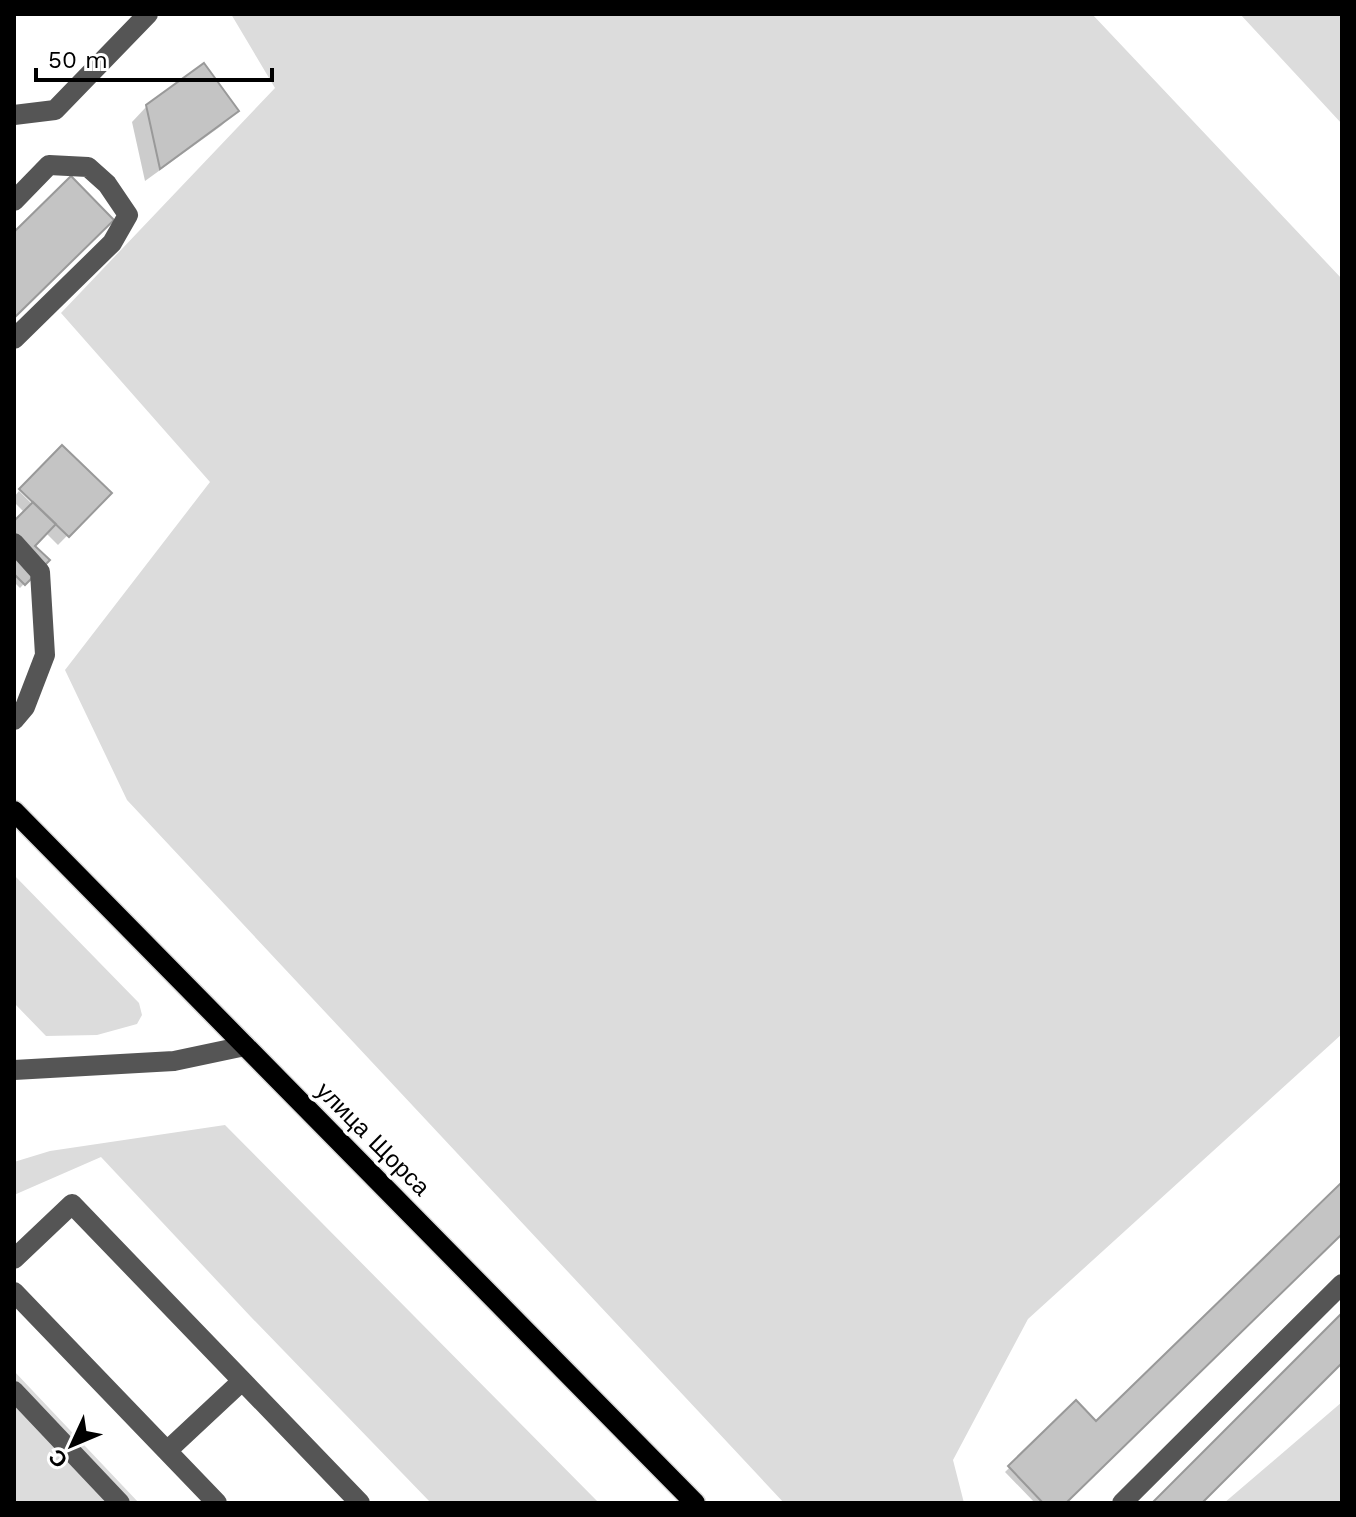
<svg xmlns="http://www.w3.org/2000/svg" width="1356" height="1517" viewBox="0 0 1356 1517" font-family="'Work Sans',sans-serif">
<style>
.green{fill:#dcdcdc}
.shadow{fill:#0003}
.building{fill:#c4c4c4;stroke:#999;stroke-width:2}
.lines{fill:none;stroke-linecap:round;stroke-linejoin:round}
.major-casing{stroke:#dbdbdb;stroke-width:23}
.minor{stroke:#555;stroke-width:20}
.major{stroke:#000;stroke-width:20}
.labels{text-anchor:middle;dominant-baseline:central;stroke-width:7;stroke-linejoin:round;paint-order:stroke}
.street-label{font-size:24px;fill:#000;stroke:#fff}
</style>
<rect width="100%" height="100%" fill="#fff"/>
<path class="green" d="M231,14H1092L1342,279V1034L1028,1319L953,1460L964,1503H784L127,800L65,670L210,482L61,313L275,88Z
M1240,14H1342V124Z
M14,875L139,1003L142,1015L137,1024L97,1035L46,1036L14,1003Z
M225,1125L599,1503H431L251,1317L101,1157L14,1195V1162L50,1151Z
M14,1371L139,1503H14Z
M1342,1402V1503H1224Z"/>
<path class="shadow" d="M147,106L236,111L221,126L145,181L132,122Z
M19,491L52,524L109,493L58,545L45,532L32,546L47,560L20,588L14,582V523L25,513L14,502V497Z
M1342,1185V1232L1063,1503H1035L1005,1472L1076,1403L1096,1424Z"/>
<path class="building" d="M204,63L239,111L160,169L146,105Z
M71,176L114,220L14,318V232Z
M62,445L112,493L69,537L19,489Z
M33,502L56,524L35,546L50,560L25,585L14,574V521Z
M1342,1182V1234L1066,1503H1043L1008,1466L1076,1400L1096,1421Z
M1342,1313V1363L1202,1503H1152Z"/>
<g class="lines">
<g class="major-casing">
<path id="major" d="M14,811L695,1503"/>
</g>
<path class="minor" d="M14,115L55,110L148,14
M14,201L49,165L88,167L107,184L128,215L112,243L14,339
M14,543L40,572L45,655L25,707L14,720
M14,1070L174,1061L245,1046
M14,1259L72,1204L360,1503
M14,1292L217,1503
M14,1391L120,1503
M167,1451L242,1381
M1122,1503L1342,1284"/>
<use href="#major" class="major"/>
</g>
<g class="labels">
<g class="street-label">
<text transform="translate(373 1139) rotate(45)">улица Щорса</text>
</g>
</g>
<rect width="1356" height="1517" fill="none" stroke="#000000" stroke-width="32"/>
<g transform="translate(72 1445) rotate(226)" stroke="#ffffff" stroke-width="6" paint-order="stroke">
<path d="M0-6L14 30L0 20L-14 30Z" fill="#000000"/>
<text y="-12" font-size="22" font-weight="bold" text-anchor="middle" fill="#000000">С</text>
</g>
<path d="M36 68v12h236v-12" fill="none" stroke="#000000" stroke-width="4"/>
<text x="48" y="68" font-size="24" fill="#000000" stroke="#ffffff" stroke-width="6" paint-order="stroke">50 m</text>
</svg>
